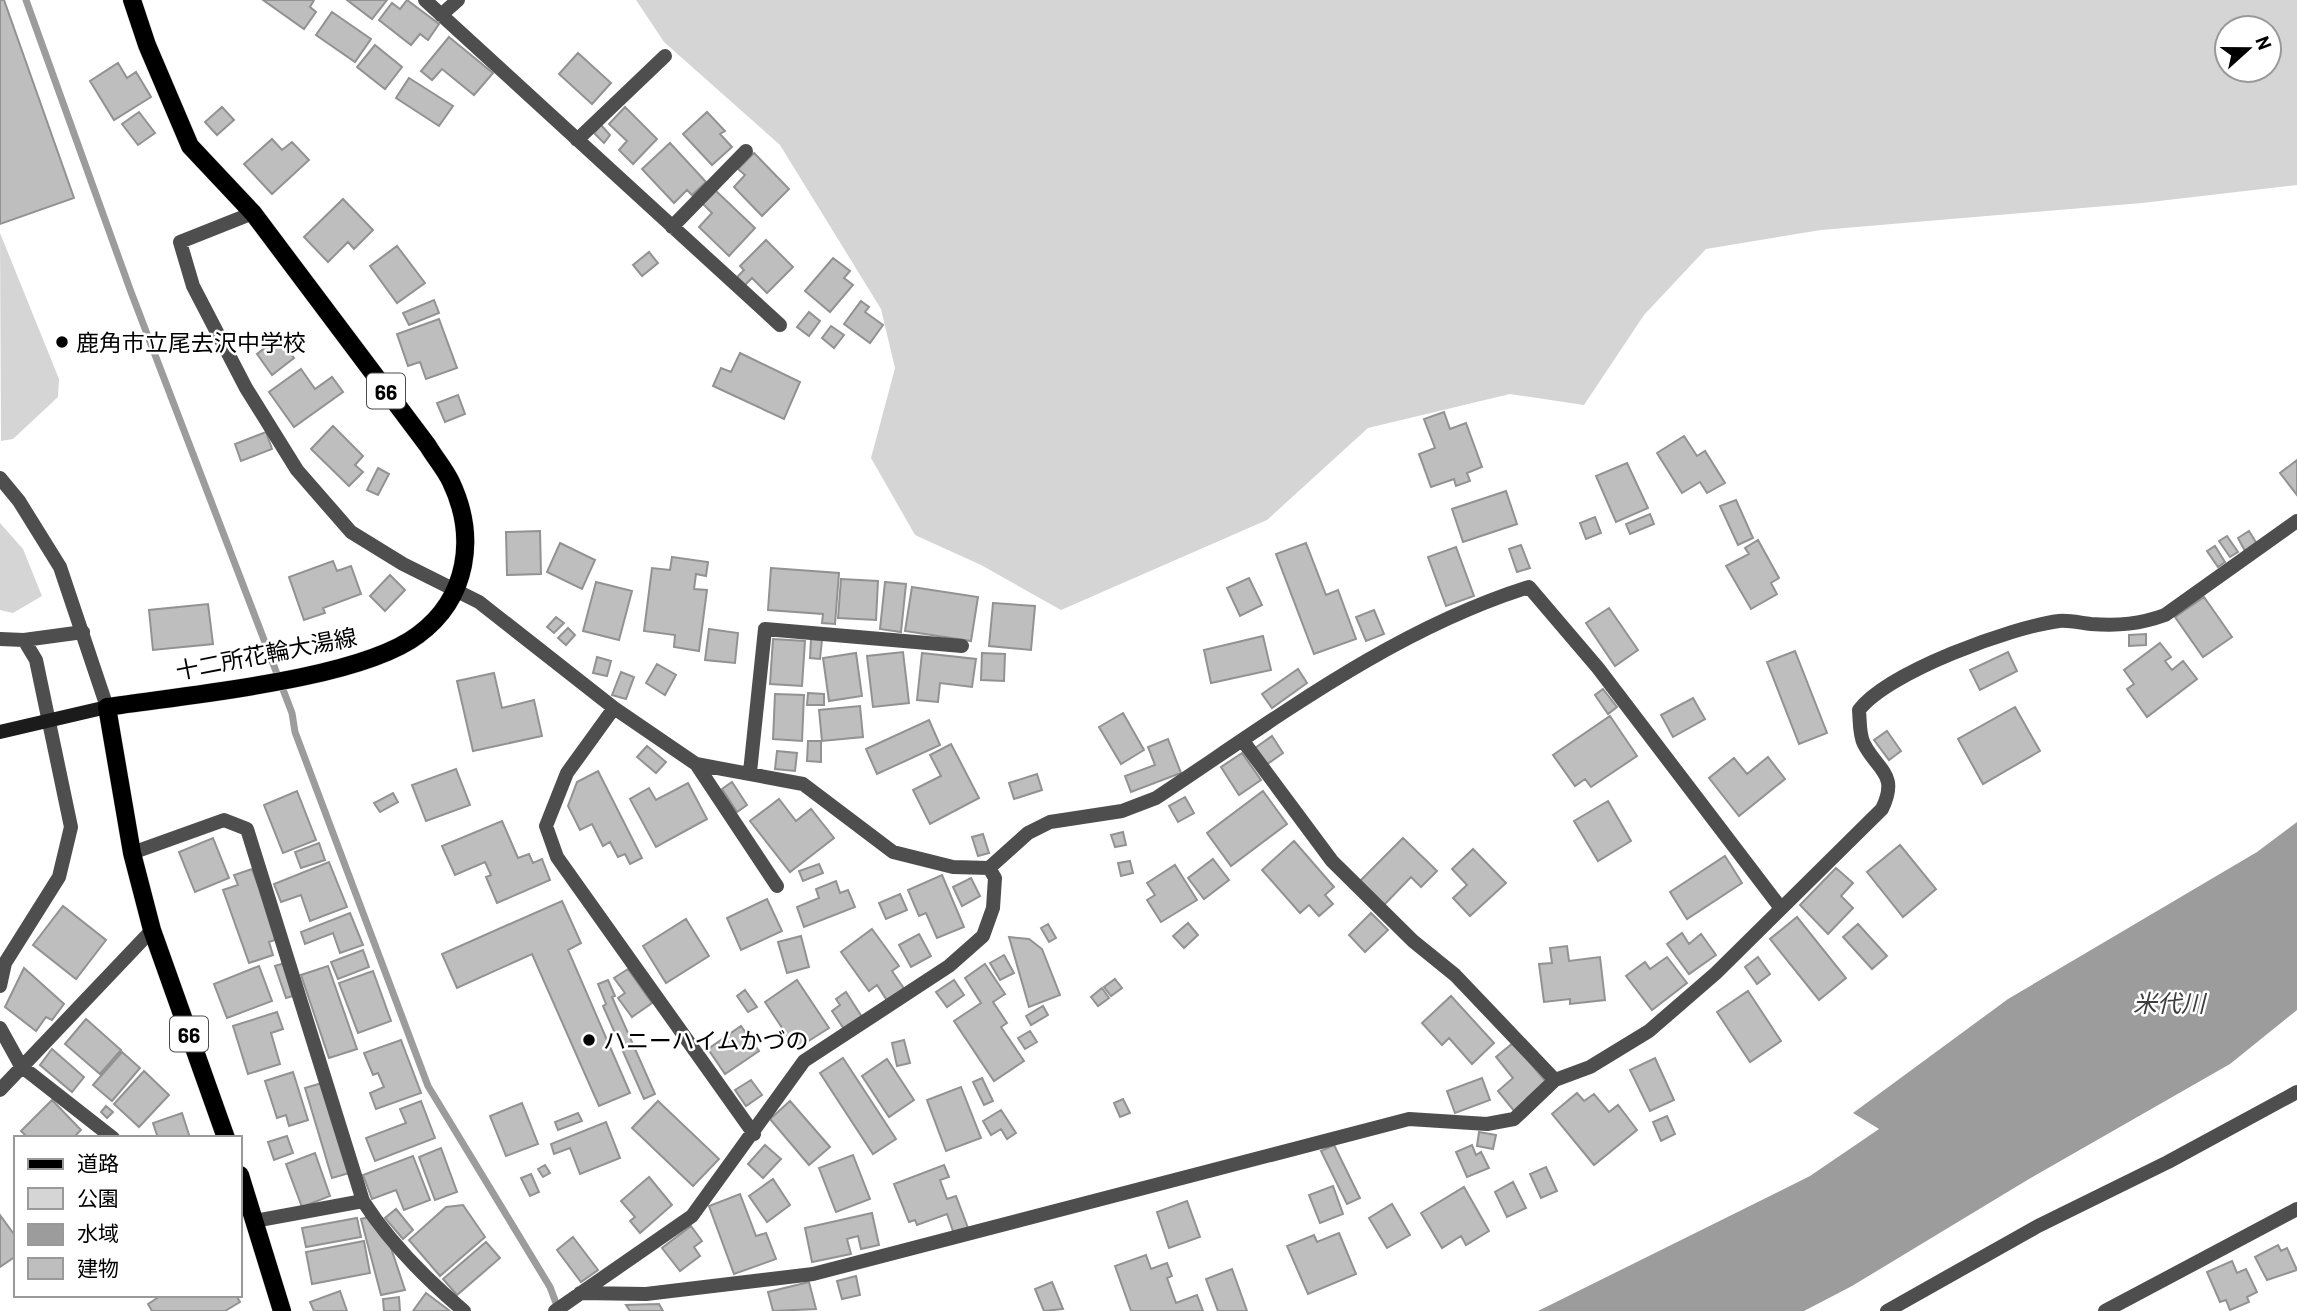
<svg xmlns="http://www.w3.org/2000/svg" width="2297" height="1311" viewBox="0 0 2297 1311" font-family="Barlow,'Noto Sans JP',sans-serif">
<style>
.green{fill:#d5d5d5;fill-rule:evenodd}
.water{fill:#9c9c9c}
.lines{fill:none;stroke-linecap:round;stroke-linejoin:round}
.stream{stroke:#9c9c9c;stroke-width:7}
.building{fill:#bebebe;stroke:#929292;stroke-width:2}
.primary-casing{stroke:#dbdbdb;stroke-width:19}
.minor{stroke:#4e4e4e;stroke-width:14}
.tertiary{stroke:#4e4e4e;stroke-width:14}
.secondary{stroke:#1b1b1b;stroke-width:14}
.primary{stroke:#000;stroke-width:18}
.poi-dot{fill:#000;stroke:#fff;stroke-width:2.5}
.labels{text-anchor:middle;dominant-baseline:central;stroke-width:5;stroke-linejoin:round;paint-order:stroke}
.shield{fill:#fff;stroke:#4c4c4c;stroke-width:2}
.shield-label{font-size:21px;font-weight:bold;fill:#000}
.poi-label{font-size:23px;fill:#000;stroke:#fff;text-anchor:start}
.street-label{font-size:23px;fill:#000;stroke:#fff}
.water-label{font-size:24px;font-style:italic;fill:#3d3d3d;stroke:#fff}
</style>
<rect width="100%" height="100%" fill="#fff"/>
<path class="green" d="M636,0H2297V185L2142,203L1821,230L1706,249L1644,315L1584,405L1510,394L1368,428L1267,520L1061,610L981,565L915,535L871,458L895,368L881,309L780,145L664,42ZM2227,28H2269V70H2227Z
M0,233L59,379L58,397L13,439L1,441Z
M0,523L23,549L42,596L13,613L0,610Z"/>
<path class="water" d="M2297,822V1010L2230,1064L2029,1179L1852,1286L1804,1311H1538L1810,1176L1879,1129L1853,1113L2008,999L2257,852Z"/>
<g class="lines">
<path class="stream" d="M26,0L131,292L292,713L295,732L428,1086L550,1287L559,1311"/>
</g>
<path class="building" d="M0,0H4L74,198L0,224Z
M263,0H314L310,7L316,12L304,29Z
M347,0H387L372,19Z
M407,0L439,24L428,40L420,34L411,45L379,20L392,3L400,9Z
M332,12L371,39L355,62L316,35Z
M449,37L493,73L474,95L442,69L432,80L421,71Z
M375,45L402,67L385,89L357,67Z
M578,53L611,83L592,104L559,74Z
M118,63L127,78L136,72L151,97L114,120L90,81Z
M409,78L453,106L439,126L396,98Z
M222,107L234,120L217,135L205,122Z
M625,107L657,139L633,164L619,150L627,141L609,124Z
M139,112L155,133L138,145L122,124Z
M707,112L725,131L720,134L732,147L712,165L683,134Z
M601,125L610,135L604,143L594,133Z
M272,139L282,150L292,142L309,160L272,194L244,164Z
M670,143L706,182L692,195L687,190L674,203L642,169Z
M754,153L789,189L762,216L734,187L745,175L738,169Z
M715,190L755,228L729,256L699,227L712,213L702,203Z
M343,199L373,230L354,249L348,242L328,262L304,237Z
M766,240L793,267L767,293L752,278L745,285L737,277L744,270L740,266Z
M397,246L425,283L397,303L370,266Z
M649,252L658,263L642,276L633,265Z
M833,258L850,271L844,278L853,285L830,312L805,291Z
M434,300L439,313L409,325L403,313Z
M861,301L869,307L865,312L883,325L870,343L844,324Z
M809,312L820,321L809,336L797,327Z
M439,319L457,368L426,379L420,362L408,366L397,334Z
M831,326L844,335L834,348L822,338Z
M279,337L294,358L272,375L257,354Z
M740,353L800,382L784,419L713,386L721,368L731,372Z
M301,369L315,389L332,377L343,392L294,427L269,392Z
M458,395L465,414L445,422L437,403Z
M1444,412L1450,429L1466,423L1482,467L1467,473L1470,481L1456,486L1454,479L1431,487L1419,454L1435,448L1424,419Z
M333,426L363,456L355,465L363,472L349,486L311,449Z
M266,432L272,449L241,461L235,444Z
M1684,436L1697,456L1705,451L1725,483L1707,493L1700,482L1682,493L1657,453Z
M2297,460V495L2280,473Z
M1627,463L1648,508L1616,522L1596,476Z
M378,468L389,474L378,495L367,490Z
M1506,491L1517,524L1463,542L1452,509Z
M1736,500L1753,538L1738,545L1720,506Z
M1650,514L1654,524L1630,534L1626,524Z
M1595,517L1601,533L1586,539L1580,523Z
M540,531L541,574L507,575L506,532Z
M2249,531L2257,544L2245,551L2238,538Z
M2227,536L2238,552L2230,557L2219,541Z
M1758,540L1779,578L1771,583L1777,594L1751,609L1726,566L1749,554L1745,548Z
M560,543L595,560L582,589L547,572Z
M1306,543L1326,595L1338,590L1356,639L1314,654L1276,554Z
M1521,545L1530,568L1517,572L1509,549Z
M2215,546L2225,562L2218,567L2207,551Z
M1456,547L1474,596L1446,606L1428,557Z
M672,557L708,562L706,576L696,574L694,589L707,590L699,651L674,647L675,635L644,631L652,568L670,570Z
M333,561L337,571L351,566L361,594L323,608L325,613L304,620L289,577Z
M771,568L839,573L835,624L822,623L823,614L768,610Z
M390,575L405,590L385,611L370,596Z
M1249,578L1262,605L1240,616L1227,588Z
M841,579L878,581L876,620L838,618Z
M596,582L632,591L619,640L583,631Z
M885,582L906,584L901,632L880,629Z
M912,587L978,597L971,641L905,631Z
M2204,597L2232,637L2203,657L2175,617Z
M993,603L1035,606L1031,650L989,646Z
M208,604L213,644L153,650L149,610Z
M1609,608L1638,650L1615,666L1586,623Z
M1374,610L1384,634L1366,641L1356,617Z
M556,617L564,623L554,633L547,627Z
M568,628L575,635L566,645L558,638Z
M709,629L738,633L735,663L705,660Z
M2146,634V645L2129,646V635Z
M1263,636L1271,670L1211,683L1204,650Z
M773,639L805,641L802,686L770,684Z
M811,639L822,640L820,659L810,658Z
M2160,643L2171,657L2165,661L2172,670L2183,661L2197,679L2147,717L2127,689L2134,684L2124,670Z
M1795,651L1827,733L1799,744L1767,662Z
M903,652L909,703L873,707L867,656Z
M2008,652L2017,671L1980,690L1970,670Z
M856,653L862,696L829,701L823,658Z
M922,653L976,659L972,687L940,683L938,702L917,700Z
M982,653L1005,654L1004,681L981,680Z
M597,657L611,661L607,676L593,673Z
M657,664L676,675L665,695L646,683Z
M1298,669L1307,683L1272,708L1262,694Z
M621,672L634,677L626,699L612,695Z
M494,673L502,708L534,700L542,736L473,751L457,681Z
M1603,689L1617,707L1608,714L1595,695Z
M808,693L824,694V705H807Z
M775,694L804,695L802,741L773,739Z
M1693,698L1705,719L1673,737L1661,715Z
M860,706L863,737L822,741L819,710Z
M2015,707L2040,751L1983,784L1958,739Z
M1123,713L1144,750L1121,764L1099,727Z
M1610,716L1637,756L1591,787L1585,779L1575,786L1553,755Z
M929,720L940,745L877,774L866,749Z
M1887,731L1901,751L1889,760L1874,740Z
M1272,736L1283,753L1266,765L1255,748Z
M1168,739L1181,773L1131,792L1125,776L1155,765L1148,747Z
M808,741H821V762L807,761Z
M951,744L979,798L930,824L913,790L941,776L930,755Z
M647,746L666,762L656,773L637,757Z
M777,751L797,753L795,771L775,769Z
M1242,753L1261,780L1239,795L1221,767Z
M1768,757L1785,779L1739,816L1709,778L1734,758L1747,774Z
M456,769L470,805L426,821L412,785Z
M598,771L642,858L630,864L625,854L618,857L610,842L603,846L592,824L580,830L568,806L577,782Z
M1037,774L1042,790L1014,799L1009,783Z
M732,782L747,805L737,812L722,789Z
M688,783L707,819L656,847L630,799L649,788L656,800Z
M297,791L316,840L283,853L264,805Z
M1263,791L1287,824L1231,866L1207,833Z
M393,793L398,802L380,812L374,803Z
M1185,797L1194,813L1178,822L1169,806Z
M779,799L796,821L811,809L834,838L790,872L750,821Z
M1608,801L1631,841L1598,861L1574,821Z
M502,821L518,858L529,854L533,863L542,859L550,880L497,903L486,877L491,875L485,862L455,875L442,846Z
M1123,832L1126,845L1115,847L1111,835Z
M983,834L989,853L978,856L972,837Z
M213,838L229,878L195,892L179,852Z
M1403,838L1437,871L1421,887L1411,877L1384,905L1360,881Z
M1294,841L1334,887L1325,895L1333,904L1319,916L1309,905L1300,913L1262,870Z
M319,843L325,860L301,868L295,852Z
M1900,845L1936,889L1903,917L1867,872Z
M1473,849L1506,883L1470,916L1453,898L1467,885L1452,869Z
M1725,856L1742,883L1687,919L1670,892Z
M1213,859L1229,880L1204,899L1188,878Z
M1130,861L1133,873L1121,876L1118,863Z
M329,862L347,907L310,921L301,895L281,902L274,884Z
M819,864L823,873L803,881L799,871Z
M1175,865L1197,900L1161,922L1147,900L1155,895L1147,883Z
M1836,868L1853,883L1841,896L1853,908L1828,934L1800,905Z
M252,869L278,939L269,942L273,955L249,963L223,890L238,885L234,875Z
M942,875L964,927L937,938L926,913L919,916L908,890Z
M971,878L980,896L962,906L953,887Z
M836,881L840,893L848,890L855,907L804,927L797,907L819,898L816,889Z
M900,894L907,910L886,919L879,903Z
M767,899L782,931L741,950L727,918Z
M562,901L581,943L568,950L630,1093L599,1106L532,954L457,988L442,954Z
M63,906L106,940L76,979L33,945Z
M350,913L363,945L340,953L333,933L305,944L301,932Z
M1371,913L1388,930L1365,952L1349,935Z
M1797,917L1846,978L1819,1000L1770,939Z
M686,919L709,956L666,983L643,946Z
M1188,923L1198,935L1184,948L1173,936Z
M1048,924L1056,938L1049,942L1041,928Z
M1858,924L1887,956L1872,969L1843,937Z
M872,929L899,966L892,971L905,990L888,1002L877,985L869,991L841,952Z
M1682,933L1689,944L1701,934L1716,955L1689,974L1667,944Z
M919,934L931,956L911,967L899,945Z
M801,936L809,967L787,973L778,942Z
M1009,937L1029,939L1042,949L1060,995L1029,1007Z
M1567,946L1569,961L1600,957L1605,1000L1570,1004V999L1544,1002L1539,964L1552,963L1550,948Z
M363,950L369,967L338,979L331,962Z
M1004,955L1014,973L1000,980L990,963Z
M1667,957L1687,983L1652,1010L1626,976L1645,962L1650,969Z
M1758,957L1770,974L1757,984L1745,967Z
M285,963L296,995L286,998L275,966Z
M985,964L1005,994L993,1002L1007,1023L1001,1027L1024,1061L994,1081L954,1021L981,1003L965,978Z
M259,966L272,1001L227,1018L214,984Z
M328,966L357,1049L329,1058L301,975Z
M24,968L64,1004L52,1020L46,1017L36,1031L5,1007Z
M628,969L652,1003L632,1017L618,998L625,993L614,978Z
M373,971L391,1021L358,1033L339,983Z
M1115,979L1122,988L1111,996L1104,987Z
M608,980L615,996L612,997L655,1094L644,1099L603,1006L606,1004L598,984Z
M797,980L829,1028L796,1049L765,1002Z
M954,980L964,995L947,1007L936,992Z
M1102,988L1109,998L1098,1006L1091,997Z
M745,990L757,1007L748,1012L737,996Z
M1748,991L1781,1041L1750,1062L1717,1012Z
M846,992L862,1017L844,1029L832,1011L840,1005L836,999Z
M1451,996L1494,1043L1472,1064L1449,1038L1442,1045L1422,1023Z
M1043,1006L1048,1015L1031,1025L1026,1016Z
M277,1012L283,1029L271,1033L280,1064L248,1074L233,1026Z
M86,1019L121,1050L100,1074L65,1044Z
M741,1026L759,1051L725,1074L708,1049Z
M1030,1031L1037,1042L1025,1049L1018,1038Z
M401,1040L421,1093L376,1109L370,1093L384,1087L378,1073L373,1075L364,1053Z
M904,1040L910,1063L897,1066L892,1043Z
M1513,1043L1548,1084L1515,1112L1498,1091L1513,1078L1496,1057Z
M52,1049L84,1077L72,1092L40,1065Z
M122,1052L140,1068L112,1101L93,1085Z
M843,1058L896,1139L873,1154L820,1073Z
M1655,1058L1674,1100L1650,1111L1630,1070Z
M887,1059L914,1100L889,1117L862,1076Z
M144,1071L169,1095L139,1127L114,1104Z
M293,1072L308,1120L289,1126L286,1115L277,1118L265,1081Z
M982,1078L993,1101L984,1105L973,1082Z
M1482,1078L1490,1100L1455,1113L1447,1091Z
M751,1080L762,1095L746,1106L735,1090Z
M322,1083L349,1173L332,1178L305,1088Z
M961,1087L981,1138L946,1151L927,1100Z
M1577,1093L1584,1101L1594,1094L1609,1112L1618,1105L1637,1130L1594,1165L1552,1114Z
M1123,1099L1130,1113L1120,1117L1114,1103Z
M52,1100L81,1130L73,1138H28L21,1131Z
M421,1101L435,1138L375,1161L366,1138L406,1123L400,1109Z
M658,1101L719,1159L693,1186L632,1128Z
M790,1101L830,1147L809,1165L770,1119Z
M522,1103L538,1144L506,1156L490,1116Z
M106,1106L113,1112L107,1118L101,1112Z
M1001,1110L1016,1133L1007,1139L1001,1129L991,1135L983,1121Z
M182,1113L190,1138H158L153,1123Z
M578,1113L582,1121L558,1130L555,1122Z
M1667,1116L1675,1134L1661,1141L1653,1122Z
M606,1122L620,1158L580,1174L570,1148L554,1154L551,1144Z
M1479,1132L1496,1135L1493,1149L1477,1146Z
M287,1136L293,1153L274,1160L268,1142Z
M765,1145L781,1159L763,1178L748,1164Z
M1334,1145L1360,1198L1347,1204L1321,1151Z
M1472,1145L1476,1155L1481,1152L1489,1168L1467,1177L1456,1152Z
M441,1148L457,1192L435,1200L419,1157Z
M315,1153L330,1196L302,1207L286,1164Z
M853,1155L870,1199L836,1212L819,1168Z
M413,1156L430,1200L404,1210L396,1190L372,1199L363,1175Z
M545,1165L550,1173L543,1177L538,1169Z
M944,1165L949,1177L940,1180L947,1199L956,1196L968,1228L954,1234L947,1214L917,1225L915,1220L909,1222L894,1184Z
M1546,1167L1557,1191L1541,1198L1530,1174Z
M531,1174L539,1192L530,1196L521,1178Z
M649,1177L672,1205L640,1233L630,1221L635,1217L621,1201Z
M773,1179L790,1205L767,1222L749,1196Z
M1513,1182L1526,1208L1507,1217L1495,1192Z
M1333,1186L1343,1214L1320,1223L1309,1195Z
M1464,1187L1489,1231L1466,1245L1461,1236L1442,1248L1421,1213Z
M740,1194L756,1236L766,1233L776,1259L734,1274L709,1206Z
M1187,1201L1200,1237L1169,1248L1157,1212Z
M1392,1204L1410,1235L1387,1248L1369,1218Z
M463,1205L485,1237L440,1276L409,1240L446,1207Z
M396,1209L413,1230L403,1239L385,1218Z
M872,1213L879,1245L861,1249L858,1236L847,1239L851,1254L812,1262L805,1228Z
M0,1215L16,1237V1256L0,1267Z
M369,1217L390,1245L405,1290L381,1295L361,1219Z
M357,1218L361,1237L306,1247L302,1228Z
M691,1226L702,1241L694,1247L700,1256L680,1271L662,1248Z
M1339,1233L1356,1274L1308,1294L1287,1246L1314,1235L1317,1242Z
M573,1237L598,1270L581,1282L557,1250Z
M364,1241L370,1273L312,1284L306,1252Z
M486,1242L500,1258L457,1295L443,1279Z
M2278,1245L2281,1251L2287,1248L2297,1270L2267,1280L2255,1257Z
M1146,1255L1151,1269L1167,1263L1172,1276L1167,1278L1176,1303L1197,1295L1203,1311H1131L1115,1266Z
M2232,1261L2237,1273L2246,1269L2257,1292L2247,1297L2249,1302L2230,1310L2226,1300L2220,1302L2207,1272Z
M1232,1269L1247,1311H1218L1206,1279Z
M856,1276L860,1295L842,1299L837,1281Z
M809,1282L816,1309L773,1311L768,1292Z
M1052,1282L1063,1309L1044,1311L1035,1289Z
M340,1291L347,1311H314L310,1302Z
M426,1293L450,1311H413Z
M162,1295H236L240,1302L225,1311H152L148,1304Z
M399,1297L400,1311H384L383,1299Z
M659,1304L663,1311H630L626,1305Z"/>
<g class="lines">
<g class="primary-casing">
<path id="primary" d="M132,0L147,45L190,146L253,213L428,446C435,458 445,469 451,482C477,537 468,598 418,635C359,680 184,695 107,707L132,853L152,930L226,1138
M240,1175L282,1311"/>
</g>
<path class="minor" d="M425,0L780,325
M441,15L458,0
M577,140L665,56
M253,213L180,242L193,286L246,388L297,470L351,532L403,564L479,602L614,708L696,764L803,784L893,852L953,867L989,868L1028,833L1050,822L1122,811L1156,798C1274,720 1392,630 1529,587L1598,668L1780,907
M672,227L746,151
M0,639L24,640L36,660L71,827L59,877L5,963L0,986
M24,640L83,632
M614,708L567,773L546,826L557,857L754,1134
M1243,741L1332,861L1413,941L1455,975L1555,1080
M696,764L777,886
M750,772L765,629L962,646
M132,853L224,820L247,829L363,1201L254,1221
M0,1028L21,1066L113,1138
M0,1090L152,930
M363,1201C390,1243 426,1279 464,1311
M580,1293L646,1294L813,1274L1409,1119L1487,1124L1514,1119L1555,1080L1590,1067L1649,1031L1716,973L1882,809C1899,774 1878,771 1864,744C1859,735 1860,720 1859,710C1888,672 2011,627 2059,621C2069,620 2081,623 2091,624C2119,626 2140,624 2165,615L2297,521
M555,1311L692,1216L804,1061L949,966L983,936L993,908L995,878L989,868
M2105,1311L2297,1209"/>
<path class="tertiary" d="M0,478L19,501L60,567L107,707
M1887,1311L2038,1226L2168,1162L2297,1092"/>
<path class="secondary" d="M0,732L107,707"/>
<use href="#primary" class="primary"/>
</g>
<g class="poi-dot">
<circle cx="62" cy="342" r="7"/>
<circle cx="589" cy="1040" r="7"/>
</g>
<g class="labels">
<g class="shield">
<rect x="367" y="373.5" width="38" height="35" rx="5"/>
<rect x="170" y="1016.5" width="38" height="35" rx="5"/>
</g>
<g class="shield-label">
<text x="386" y="391">66</text>
<text x="189" y="1034">66</text>
</g>
<g class="poi-label">
<text x="76" y="342">鹿角市立尾去沢中学校</text>
<text x="603" y="1040">ハニーハイムかづの</text>
</g>
<g class="street-label">
<text transform="translate(266 653) rotate(-11)">十二所花輪大湯線</text>
</g>
<g class="water-label">
<text x="2169" y="1002">米代川</text>
</g>
</g>
<rect x="14" y="1136" width="228" height="161" fill="#ffffff" stroke="#999999" stroke-width="2"/>
<rect x="28" y="1159" width="35" height="10" fill="#000000" stroke="#999999" stroke-width="2"/>
<text x="77" y="1171" font-size="21" fill="#000000">道路</text>
<rect x="28" y="1188" width="35" height="21" fill="#d5d5d5" stroke="#999999" stroke-width="2"/>
<text x="77" y="1206" font-size="21" fill="#000000">公園</text>
<rect x="28" y="1224" width="35" height="21" fill="#9c9c9c" stroke="#999999" stroke-width="2"/>
<text x="77" y="1241" font-size="21" fill="#000000">水域</text>
<rect x="28" y="1258" width="35" height="21" fill="#bebebe" stroke="#999999" stroke-width="2"/>
<text x="77" y="1276" font-size="21" fill="#000000">建物</text>
<g transform="translate(2248 49) rotate(69)"><circle r="33" fill="#ffffff" stroke="#999999" stroke-width="2"/>
<path d="M0-5L12 26L0 18L-12 26Z" fill="#000000"/>
<text y="-10" font-size="19" font-weight="bold" text-anchor="middle" fill="#000000">N</text>
</g>
</svg>
